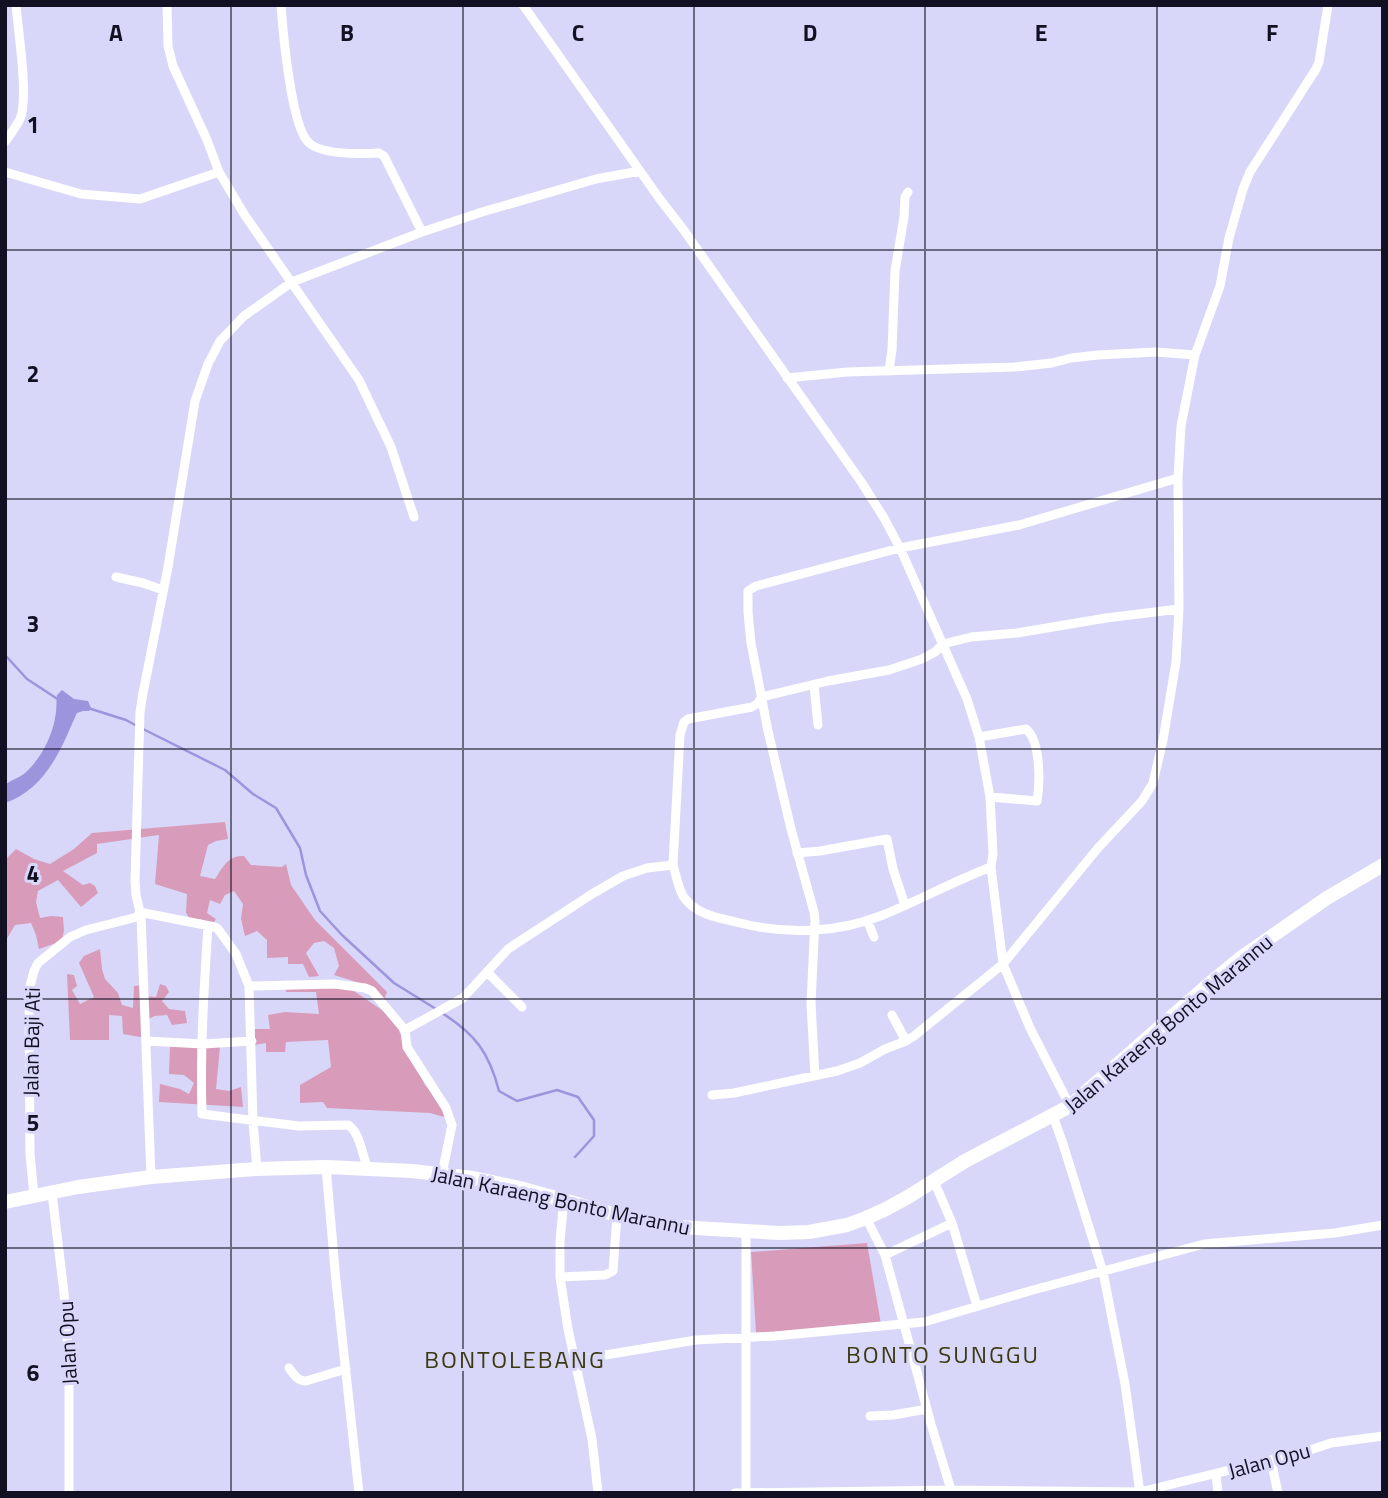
<svg xmlns="http://www.w3.org/2000/svg" width="1388" height="1498" viewBox="0 0 1388 1498" font-family="'Titillium Web',sans-serif">
<style>
.green{fill:#d89cba}
.water{fill:#9c95de}
.lines{fill:none;stroke-linecap:round;stroke-linejoin:round}
.stream{stroke:#9c95de;stroke-width:2.5}
.street{stroke:#fff;stroke-width:9}
.primary{stroke:#fff;stroke-width:14}
.grid{fill:none;stroke:#121023;stroke-width:2;stroke-opacity:0.55}
.labels{text-anchor:middle;dominant-baseline:central;stroke-width:6;stroke-linejoin:round;paint-order:stroke}
.street-label{font-size:21px;fill:#121023;stroke:#d8d7f9}
.quarter-label{font-size:24px;letter-spacing:2px;fill:#3b3910;stroke:#d8d7f9}
.grid-label{font-size:23px;text-anchor:middle;font-weight:bold;fill:#121023;stroke:#d8d7f9;stroke-width:6;stroke-linejoin:round;paint-order:stroke}
</style>
<rect width="100%" height="100%" fill="#d8d7f9"/>
<path class="green" d="M225,822L228,839L216,841L208,845L200,876L215,879C223,867 228,855 244,856L251,865L282,867L286,864L291,885L315,920L387,992L384,1000L360,983L334,975L339,966L334,948L324,941L314,943L306,953L319,976L309,977L303,964H288V957L267,958V940L257,931L245,936L241,919L243,904L234,891L225,895L220,904L210,900L207,913L216,919L212,926L200,919L192,922L186,913L187,894L155,884L159,835L97,844V853L63,871L83,885L90,883L95,886L98,893L81,907L58,880L38,891L36,902L40,918L51,916L63,917L64,930L62,941L39,949L36,935L31,923L15,925L5,942L7,904L5,860L16,849L34,859L50,864L74,849L92,833Z
M100,949L102,969L105,979L118,993L122,1005L133,1008L134,986L143,985L144,996L156,997L160,984L166,986L169,992L162,1001L169,1009L185,1011L187,1023L172,1025L167,1015L155,1016L141,1022V1030L151,1039L123,1034L122,1016L109,1015V1040H70L67,974L74,975L77,986L72,990L80,1004L94,997L79,963L84,956Z
M287,984L351,989L401,1023L399,1031L425,1085L441,1102L451,1119L430,1113L327,1108L323,1102L300,1103V1085L331,1067L328,1040L286,1042L285,1052H266V1043L248,1046V1029H270L268,1015L285,1012L319,1014L316,992H286Z
M170,1045L220,1047L216,1089L229,1091L241,1087L243,1107L159,1102L160,1084L180,1089L189,1094L194,1083L184,1075L169,1074Z
M867,1243L881,1324L756,1333L751,1252Z"/>
<path class="water" d="M62,690L74,699L88,701L91,708L89,711H83L77,713C72,723 68,734 63,744C51,769 33,794 5,803V785C11,780 19,778 25,773C40,760 52,737 55,718C57,711 56,703 57,695Z"/>
<g class="lines">
<path class="stream" d="M5,655L27,679L59,700
M88,708L126,720L137,726
M143,729L225,770L253,794L276,808L300,848L306,875L320,911L342,935L394,983L436,1009
M442,1013C475,1034 489,1052 499,1091L517,1101L557,1090L578,1097L594,1120V1136L575,1157"/>
<path class="street" d="M167,5L168,46L173,66L207,140L219,172L244,214L359,380L391,447L414,517
M281,5C283,32 291,127 309,143C323,155 361,154 379,153L384,156L422,232
M523,5L659,198L683,229L862,483L884,518L900,548L967,699L979,737L990,797L993,854L991,867L1003,964L1030,1028L1070,1106
M5,142C10,135 16,127 20,119C29,99 18,30 16,5
M5,172L81,194L140,199L219,172
M889,371L892,350L895,271L904,217L905,197L908,192
M787,378L847,372L1015,367L1052,363L1071,358L1098,355L1156,352L1195,355L1220,286L1229,238L1243,189L1250,172L1316,69L1319,62L1328,5
M116,577L143,583L163,590
M814,685L818,725
M979,737L1026,729C1041,741 1040,784 1037,801L990,797
M797,853L820,851L887,839L893,869L905,905
M673,865C676,875 678,887 683,896C695,915 720,918 740,923C787,935 838,933 883,915C920,900 954,881 991,867
M139,912L215,927L218,929L236,954L249,986L335,984L365,988L372,991L405,1030L407,1047L446,1108L452,1125L442,1174
M867,920L874,937
M208,926C204,988 200,1052 202,1114L299,1126L348,1125C360,1132 362,1155 368,1169
M487,972L522,1007
M249,986L253,1121L257,1169
M892,1015L906,1041
M405,1030L463,998L508,949L592,894L623,876L647,868L673,865L680,735L684,722L688,719L752,707L757,704L762,697L828,681L889,670L922,659L935,652L943,644L971,637L1017,633L1106,618L1179,609
M146,1041L203,1044L252,1041
M815,1076L811,1003L815,920L814,912L791,829L768,731L751,643L748,612V591L756,586L900,548L1019,525L1178,478
M712,1095L734,1093L837,1071L860,1063L885,1049L906,1041L914,1036L1003,964L1098,848L1142,801L1153,783L1163,740L1176,662L1179,609L1178,478L1181,426L1195,355
M1053,1116L1063,1144L1103,1272L1125,1384L1140,1493
M326,1167L336,1281L359,1493
M151,1177L141,916L136,895L135,881L140,712L143,693L168,567L195,401L208,364L220,341L244,316L292,282L422,232L482,212L596,179L640,171
M934,1181L952,1223L977,1306
M52,1193L64,1293L69,1366V1493
M34,1196L30,1154L29,990L34,971L38,963L70,937L86,930L141,916
M866,1218L885,1255L931,1424L952,1493
M746,1232V1493
M885,1255L952,1223
M560,1277V1241L564,1199
M575,1360L696,1340L775,1336L924,1322L1033,1290L1204,1244L1335,1233L1383,1225
M289,1368C294,1375 298,1381 306,1381L346,1369
M870,1416L893,1415L927,1409
M1271,1460L1278,1493
M1216,1474L1218,1493
M598,1493L592,1439L568,1329L560,1277L605,1275L613,1271L617,1215
M735,1493L952,1490L1140,1492L1307,1451L1331,1443L1383,1436"/>
<path class="primary" d="M5,1202L78,1187L151,1177L257,1169L326,1167L412,1171L473,1178L520,1188L617,1215L678,1227L779,1233L809,1232L847,1225L866,1218L884,1210L908,1197L965,1161L1070,1106L1208,985L1242,957L1327,898L1383,865"/>
</g>
<path class="grid" d="M231,5V1493M463,5V1493M694,5V1493M925,5V1493M1157,5V1493M5,250H1383M5,499H1383M5,749H1383M5,999H1383M5,1248H1383"/>
<g class="labels">
<g class="street-label">
<text transform="translate(1168 1023) rotate(-40)">Jalan Karaeng Bonto Marannu</text>
<text transform="translate(31 1042) rotate(-89)">Jalan Baji Ati</text>
<text transform="translate(561 1200) rotate(12)">Jalan Karaeng Bonto Marannu</text>
<text transform="translate(67 1343) rotate(-93)">Jalan Opu</text>
<text transform="translate(1269 1460) rotate(-15)">Jalan Opu</text>
</g>
<g class="quarter-label">
<text x="943" y="1354">BONTO SUNGGU</text>
<text x="515" y="1359">BONTOLEBANG</text>
</g>
</g>
<g class="grid-label">
<text x="116" y="41">A</text>
<text x="347" y="41">B</text>
<text x="578" y="41">C</text>
<text x="810" y="41">D</text>
<text x="1041" y="41">E</text>
<text x="1272" y="41">F</text>
<text x="33" y="133">1</text>
<text x="33" y="382">2</text>
<text x="33" y="632">3</text>
<text x="33" y="882">4</text>
<text x="33" y="1131">5</text>
<text x="33" y="1381">6</text>
</g>
<rect width="1388" height="1498" fill="none" stroke="#121023" stroke-width="14"/>
</svg>
